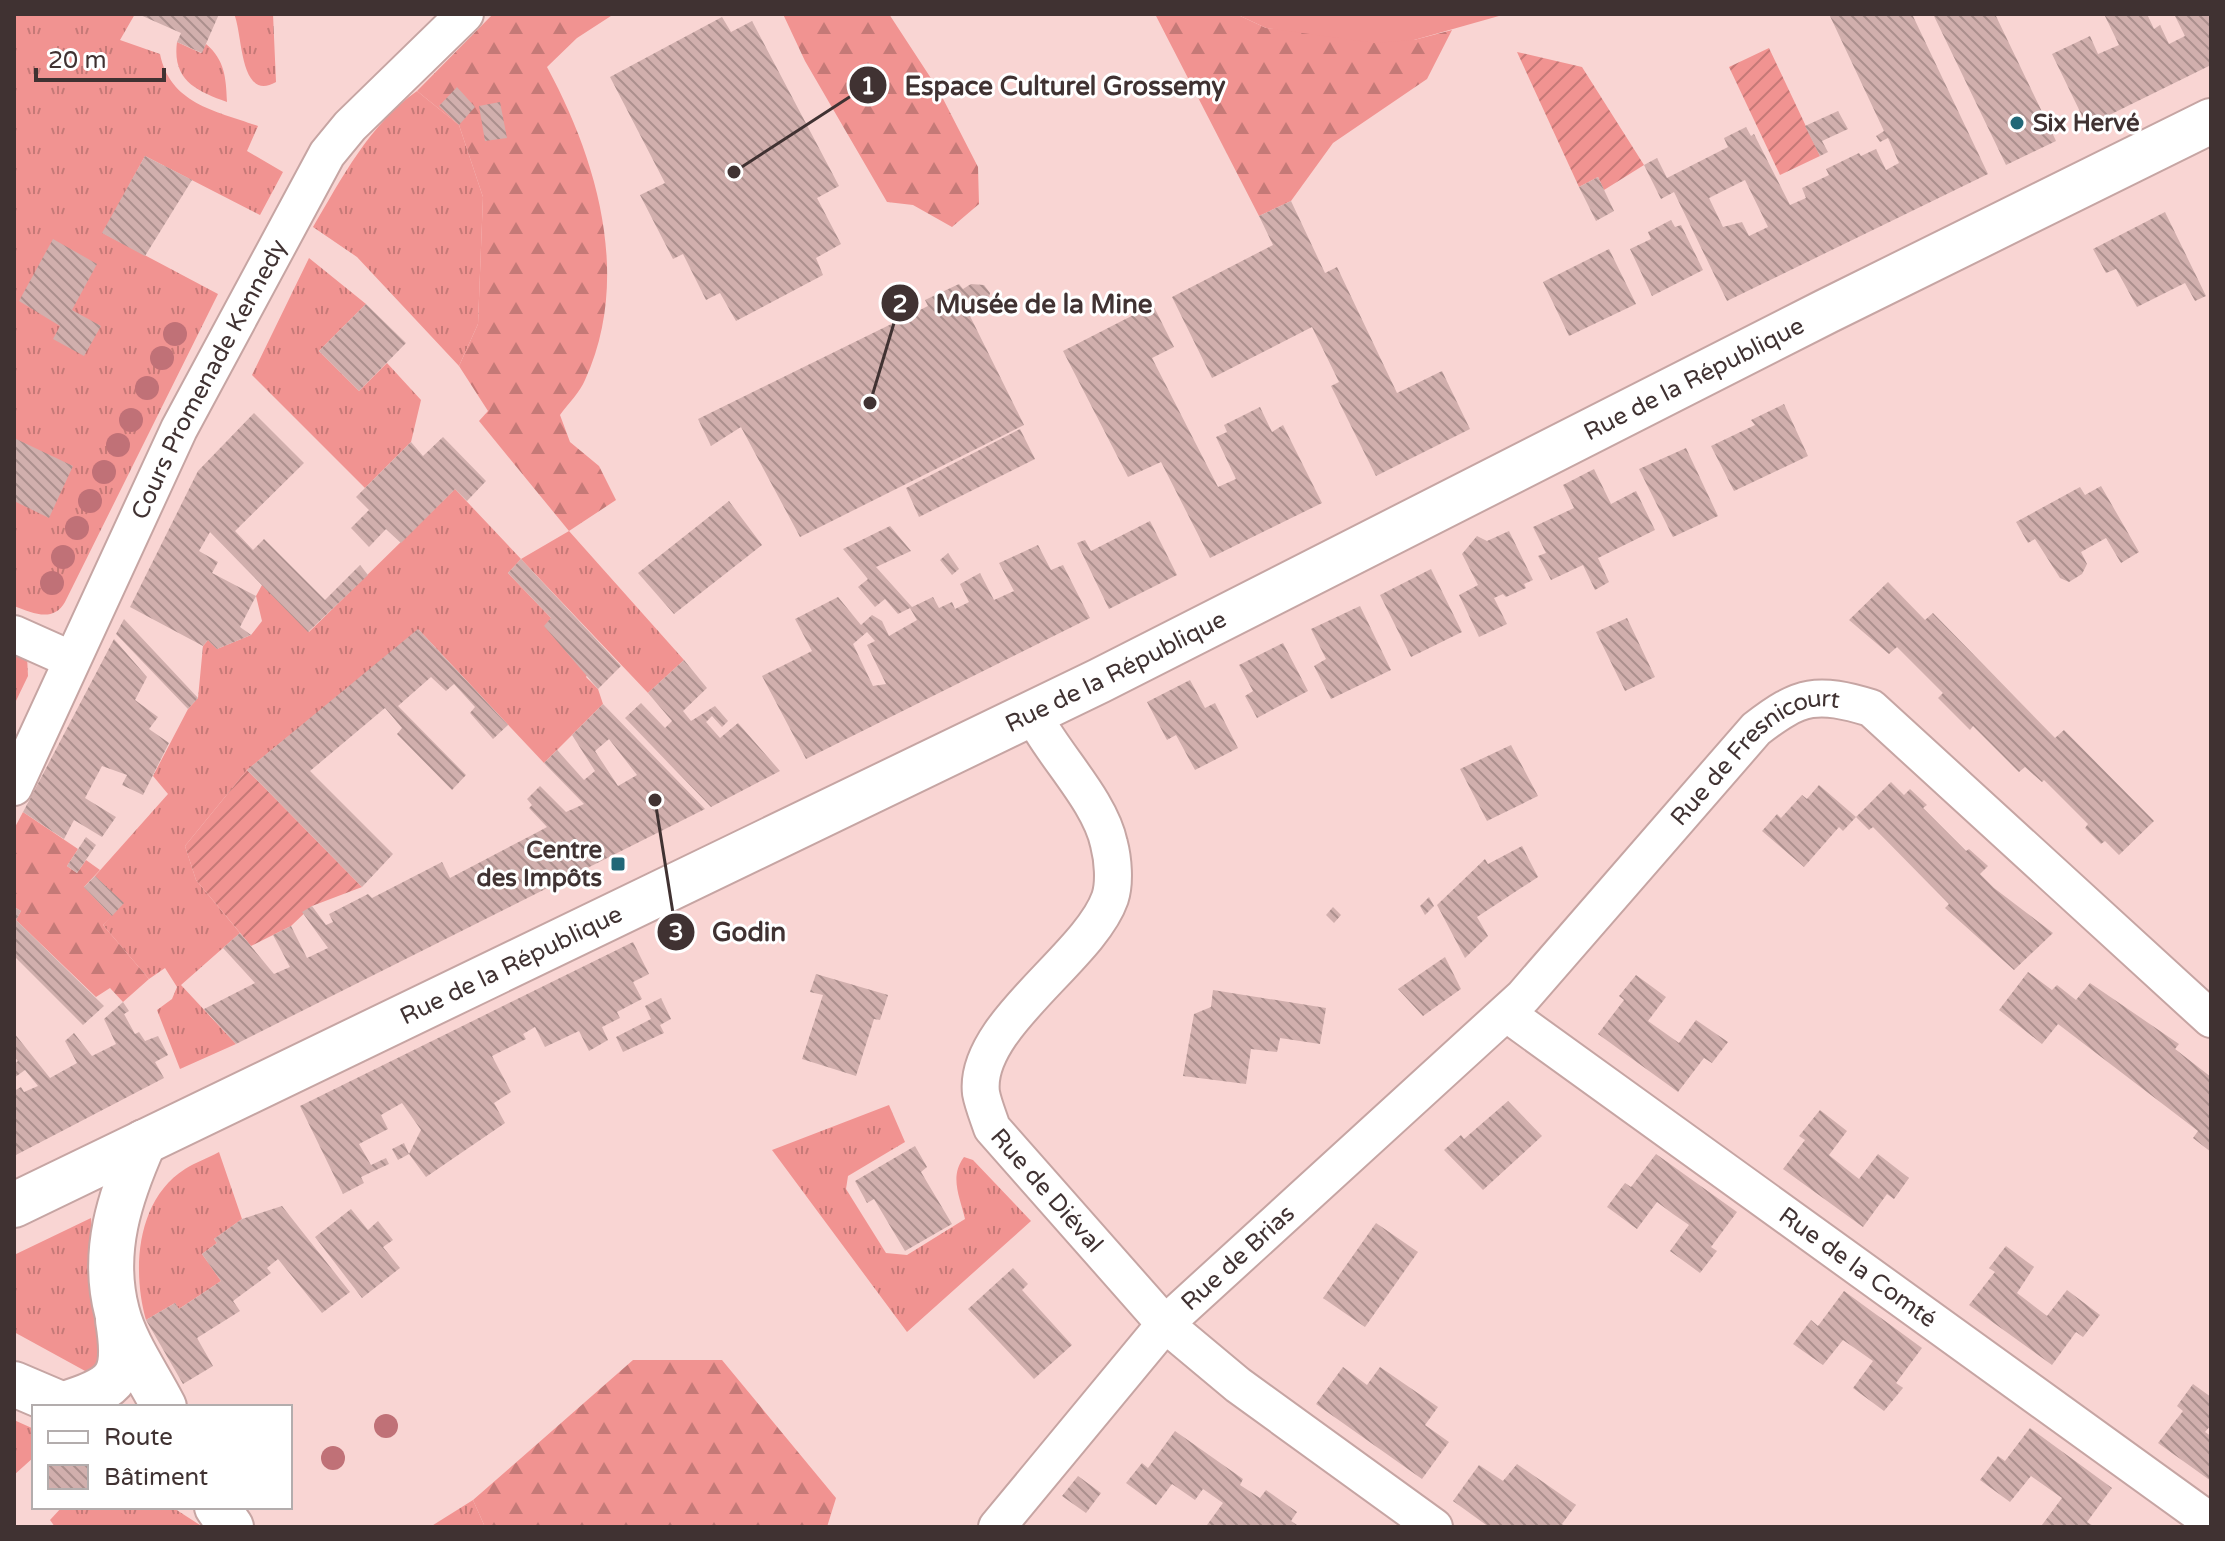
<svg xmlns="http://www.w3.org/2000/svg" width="2225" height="1541" viewBox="0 0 2225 1541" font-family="'Varela Round',sans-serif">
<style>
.grass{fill:url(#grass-tufts)}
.forest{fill:url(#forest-firs)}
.garden{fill:url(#garden-furrows)}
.pitch{fill:#f19391}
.building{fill:url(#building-back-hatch);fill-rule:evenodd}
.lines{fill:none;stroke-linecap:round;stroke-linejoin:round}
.street-casing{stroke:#c6a5a3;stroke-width:40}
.secondary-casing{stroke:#c6a5a3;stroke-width:48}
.street{stroke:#fff;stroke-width:36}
.secondary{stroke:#fff;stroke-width:44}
.tree{fill:#c07177}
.poi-dot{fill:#216777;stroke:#fff;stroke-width:3}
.labels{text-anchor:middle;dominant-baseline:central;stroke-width:6;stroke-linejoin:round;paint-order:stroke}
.poi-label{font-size:24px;font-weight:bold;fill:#403232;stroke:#fff;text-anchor:start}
.street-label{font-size:24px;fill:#403232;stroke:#fff}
.leader{fill:none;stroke:#403232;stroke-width:3}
.callout-dot{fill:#403232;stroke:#fff;stroke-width:3}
.mark-label{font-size:24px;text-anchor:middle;font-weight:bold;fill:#fff}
.callout-label{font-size:26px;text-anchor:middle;font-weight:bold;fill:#403232;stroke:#fff;stroke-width:6;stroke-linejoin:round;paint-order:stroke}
</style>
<defs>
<pattern id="grass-tufts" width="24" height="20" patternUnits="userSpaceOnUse" patternTransform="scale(2)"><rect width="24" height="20" fill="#f19391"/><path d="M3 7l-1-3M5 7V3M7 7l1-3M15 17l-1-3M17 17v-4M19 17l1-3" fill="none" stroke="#c57977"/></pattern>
<pattern id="forest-firs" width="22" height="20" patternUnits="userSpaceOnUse" patternTransform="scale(2)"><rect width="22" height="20" fill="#f19391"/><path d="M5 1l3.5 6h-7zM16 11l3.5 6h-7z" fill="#c57977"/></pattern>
<pattern id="garden-furrows" width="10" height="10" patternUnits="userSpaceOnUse" patternTransform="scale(2)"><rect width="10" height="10" fill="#f19391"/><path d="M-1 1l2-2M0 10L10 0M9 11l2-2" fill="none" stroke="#c57977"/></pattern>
<pattern id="building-back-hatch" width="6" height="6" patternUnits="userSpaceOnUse" patternTransform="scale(2)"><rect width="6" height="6" fill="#d1afad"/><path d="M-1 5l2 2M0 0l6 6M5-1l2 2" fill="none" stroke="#ab8f8d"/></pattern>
</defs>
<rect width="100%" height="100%" fill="#f9d5d3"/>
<path class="grass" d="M14,14H135L120,40L160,54C170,104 216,111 258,126L247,151L283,172L260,215L145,156L103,233L218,294L65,602C53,623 33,613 14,606Z
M234,14H273L276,82C239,103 243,33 234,14Z
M177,42L201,53L206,44C225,60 226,78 227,102C196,91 172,80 177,42Z
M417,91L459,125L483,197L478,324L459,366L357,257L313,227C342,178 369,125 417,91Z
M309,258L366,304L319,351L359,391L387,363L421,400L411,442L365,488L252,375Z
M455,489L521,559L569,531L684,660L648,693L521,559L508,573L551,618L588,674L586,677L598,689L603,704L544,763L419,630L247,770L185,846L196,880L240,933L181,985L236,1044L180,1069L157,1010L172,999L177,987L165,968L149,979L103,925L123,903L95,876L168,794L153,776L188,709L198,698L203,646L208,640L217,649L251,635L262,621L256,596L262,585L309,632Z
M14,649L27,656L28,676L14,705Z
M889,1105L905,1142L848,1176L846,1189L886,1253L907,1255L965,1219C960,1197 949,1177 964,1157L973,1160L1031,1221L907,1332L772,1150Z
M219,1152L242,1219L214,1239L217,1243L202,1254L221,1281L179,1309L175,1303L146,1320C132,1271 136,1200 185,1169C196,1162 208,1158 219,1152Z
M91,1218L104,1363L87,1372L14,1332V1255Z
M14,1420L34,1429V1457L14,1475Z
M473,1500L485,1527H430Z
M62,1507H172L203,1527H55L50,1520Z"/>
<path class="forest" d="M493,14H614L577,38L547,67C597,159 632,278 585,380C580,392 568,404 560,415L570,442L599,466L616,500L569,531L479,421L488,411L459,366L478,324L483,197L459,125L417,91Z
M783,14H889L938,89L978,167L979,204L952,227L913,205L887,202L805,61Z
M1155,14H1236L1266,28L1414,40L1452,30L1427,79L1333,143L1291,201L1259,216Z
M23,812L78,849L67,866L77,873L86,860L100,870L84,887L112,916L103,925L149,979L123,1002L110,988L96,997L16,920L21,911L14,907V829Z
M633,1360H722L836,1498L827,1527H485L473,1500Z"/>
<path class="garden" d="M1769,48L1820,156L1780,175L1729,67Z
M1517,52L1582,67L1644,165L1604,190L1598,177L1579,187Z
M247,770L362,887L312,906L291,926L251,946L196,880L185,846Z"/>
<path class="pitch" d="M1236,14H1506L1414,40L1375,43L1266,28Z"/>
<path class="building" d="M138,14H219L202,53L177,42L181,33Z
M1829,14H1912L1988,174L1727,301L1674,192L1661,199L1644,165L1657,158L1667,178L1728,147L1724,138L1746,127L1751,136L1754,134L1790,205L1806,198L1802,188L1829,175L1826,169L1859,153L1861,156L1876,149L1886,170L1899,163L1888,138L1880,142L1876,136L1884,131ZM1745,180L1768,227L1749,236L1742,222L1723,227L1709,198Z
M1933,14H1995L2056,141L2006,165Z
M2104,14H2147L2154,29L2160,25L2169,44L2185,36L2174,14H2211V65L2087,126L2052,54L2090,36L2098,54L2119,45Z
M722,17L731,32L752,21L839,186L817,198L841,244L816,258L823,275L736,321L720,293L706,300L683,254L673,259L640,195L665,183L610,77Z
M457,87L475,107L459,125L439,106Z
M500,102L507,138L485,141L479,106Z
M1838,111L1848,129L1822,141L1828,152L1820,156L1805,126Z
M145,156L192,180L145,256L102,233Z
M1598,177L1614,211L1596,221L1579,187Z
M1291,201L1325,273L1337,267L1397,393L1442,371L1470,429L1376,476L1331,386L1339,382L1312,327L1212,378L1172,297L1273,245L1259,216Z
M2165,212L2206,296L2195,301L2185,283L2137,307L2116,269L2106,273L2093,249Z
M1671,220L1675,227L1681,225L1703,270L1652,296L1630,249L1651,239L1648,232Z
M53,239L97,264L72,310L101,326L84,356L53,339L60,326L19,301Z
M1609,249L1636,304L1569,336L1543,282Z
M959,284L963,289L971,284L984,285L990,293L986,312L969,314L1024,425L800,537L741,427L711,446L698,419L928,306L925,300Z
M366,304L406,343L359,391L319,351Z
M1153,305L1174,347L1152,358L1218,487L1236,479L1216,437L1227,432L1224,425L1260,407L1272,432L1283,425L1322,503L1210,558L1161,462L1128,477L1063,351Z
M1784,404L1808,456L1734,491L1711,446L1755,425L1751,420Z
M254,413L304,463L235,531L253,550L264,539L325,600L360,565L368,575L308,632L210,532L199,551L218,562L212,573L256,596L240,627L251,635L217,649L208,640L203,646L130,607L198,471Z
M1020,429L1035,459L919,517L906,488Z
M443,437L486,481L467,501L455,489L401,543L386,529L369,547L351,528L369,510L356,497L411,442L423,456Z
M14,438L73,466L49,518L14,501Z
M1686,448L1718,516L1673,537L1639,469Z
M1594,469L1611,504L1636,491L1655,530L1598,558L1609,582L1595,590L1583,565L1551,580L1538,556L1546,553L1533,527L1574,508L1563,485Z
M2101,486L2139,552L2121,563L2106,538L2081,552L2087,564L2082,574L2069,582L2060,578L2035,539L2028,543L2016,522L2080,487L2085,495Z
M729,501L762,545L674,614L638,573Z
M1150,521L1177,575L1109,609L1077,543L1085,540L1091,551Z
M890,526L911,551L876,567L912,607L933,597L939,608L952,602L955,609L969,602L960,584L980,573L994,600L1014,591L999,563L1038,545L1051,570L1063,565L1090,618L806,759L762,676L812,651L795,619L838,597L861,625L872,615L882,621L889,636L917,620L910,608L898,614L885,599L875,607L858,587L868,579L843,549ZM867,632L875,641L867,645L886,684L873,686L853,644Z
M1509,531L1533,580L1524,584L1526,588L1506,597L1503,594L1494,598L1507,624L1479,637L1459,595L1478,585L1462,554L1477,536L1487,541Z
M948,553L959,569L952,575L940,560Z
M521,559L621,666L598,689L544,626L551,618L508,573Z
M1431,569L1462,632L1411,657L1380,595Z
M1888,582L1925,620L1933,613L2055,738L2064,730L2154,821L2119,855L2105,841L2101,844L2085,828L2088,824L2044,780L2042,782L2025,767L2019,772L1973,726L1970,730L1938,698L1943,693L1897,647L1889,654L1849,620Z
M1360,606L1391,670L1331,699L1314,666L1326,659L1311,629Z
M1627,618L1655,677L1625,691L1596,632Z
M124,619L198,698L188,709L116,634Z
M418,629L508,725L493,739L470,713L475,707L454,684L446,691L431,677L398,706L466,775L452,790L397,734L402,728L385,708L310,771L393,854L362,887L247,770Z
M114,639L147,677L135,700L158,717L149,729L169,743L143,795L122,785L127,775L102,766L85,798L116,817L102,837L74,820L64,839L23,812Z
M1283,643L1308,691L1257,718L1245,696L1253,691L1239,665Z
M684,660L707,688L683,711L691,721L715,706L728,721L722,727L712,716L706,722L720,738L738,723L780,771L711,807L625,718L641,703L665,728L672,721L648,693Z
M1190,680L1205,708L1215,703L1238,748L1195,770L1176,735L1167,740L1147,702Z
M603,704L705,809L236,1044L204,1009L255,983L223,948L240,933L274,974L290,967L273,935L291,926L307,958L328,948L302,912L312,906L326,925L333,922L329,914L368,894L372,898L442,862L450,878L534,834L547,827L529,808L532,805L527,799L540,786L566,812L584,804L544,763L557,750L584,780L595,771L572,735ZM609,739L637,775L618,786L595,751Z
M1511,745L1538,796L1487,821L1460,769Z
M1891,782L1904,795L1910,789L1927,805L1923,808L1966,851L1969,849L1988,866L1980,874L1994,888L2053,933L2014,970L1945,908L1949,904L1873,827L1869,830L1856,817Z
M1819,785L1856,817L1843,831L1839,827L1804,867L1762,831L1777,814L1781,818L1802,795L1807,799Z
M86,837L96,845L77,873L67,866Z
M1522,846L1538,877L1477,917L1488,936L1465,958L1437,905L1485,859L1488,864Z
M95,876L124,903L112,916L84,887Z
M1429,897L1434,906L1425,915L1420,906Z
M14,907L21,911L16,920L104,1006L83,1025L14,956Z
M1333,907L1341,915L1334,923L1326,915Z
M633,942L649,974L633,982L642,999L617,1012L620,1018L602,1027L608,1040L589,1051L579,1031L545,1047L535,1027L523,1034L526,1039L492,1056L511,1092L494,1103L505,1123L426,1177L409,1154L421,1130L402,1103L381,1115L388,1129L359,1144L371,1165L386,1158L389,1164L361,1177L364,1183L343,1194L300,1106Z
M1445,957L1461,989L1423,1016L1398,989Z
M2028,972L2052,990L2057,985L2076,1000L2090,983L2179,1044L2175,1049L2211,1077V1152L2193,1138L2198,1131L2058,1024L2042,1044L1999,1010Z
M816,974L888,995L880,1020L874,1019L856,1076L802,1059L823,995L810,992Z
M1636,975L1666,997L1648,1021L1679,1043L1696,1020L1728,1042L1712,1063L1704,1058L1678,1092L1598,1034L1624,1000L1619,996Z
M1213,990L1326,1008L1320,1044L1280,1038L1277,1052L1251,1049L1246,1084L1183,1076L1194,1014L1211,1007Z
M661,998L671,1019L660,1025L664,1033L623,1052L616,1037L651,1019L645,1006Z
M123,1002L129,1011L124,1014L135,1034L139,1032L145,1041L158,1036L168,1055L155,1062L164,1078L14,1156V1091L21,1087L24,1092L38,1086L25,1070L14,1078V1064L18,1061L14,1056V1033L50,1078L77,1063L65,1041L74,1033L92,1056L116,1044L104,1019Z
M1508,1101L1542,1136L1483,1190L1444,1150L1461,1135L1464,1139Z
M1820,1110L1847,1131L1829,1155L1845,1168L1859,1179L1878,1154L1909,1178L1894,1199L1887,1194L1863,1227L1783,1169L1805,1140L1799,1136Z
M404,1143L409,1154L398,1160L392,1149Z
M915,1146L927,1167L921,1172L952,1224L905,1251L874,1199L867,1203L855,1181Z
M1656,1154L1737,1212L1711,1247L1717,1251L1700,1273L1670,1251L1689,1225L1673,1214L1657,1202L1637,1229L1607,1207L1625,1183L1631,1187Z
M282,1206L350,1292L322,1313L278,1259L267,1268L271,1273L233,1301L240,1311L197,1338L213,1366L183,1384L146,1320L175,1303L179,1309L221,1281L202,1254L217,1243L214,1239L242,1219Z
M351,1209L368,1230L378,1221L393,1240L383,1247L400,1268L362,1298L315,1237Z
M1376,1223L1418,1252L1365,1327L1323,1298Z
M2006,1246L2034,1267L2017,1293L2047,1316L2067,1290L2100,1315L2083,1337L2076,1332L2052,1365L1969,1305L1995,1272L1989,1268Z
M1013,1268L1028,1284L1022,1290L1072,1345L1034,1379L968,1309Z
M1844,1291L1922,1348L1896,1383L1903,1388L1884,1411L1853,1388L1873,1361L1843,1340L1823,1365L1793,1344L1811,1320L1818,1326Z
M1343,1367L1367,1385L1380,1367L1438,1407L1425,1425L1449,1442L1422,1479L1316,1404Z
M2193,1384L2211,1397V1425L2205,1432L2211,1436V1481L2158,1443L2183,1411L2177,1406Z
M2030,1428L2112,1488L2087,1522L2095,1527L2042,1525L2062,1498L2031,1476L2010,1502L1980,1480L1998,1456L2005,1461Z
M1175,1431L1243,1479L1240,1485L1260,1498L1266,1490L1297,1512L1291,1521L1300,1527H1210L1207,1525L1223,1503L1203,1489L1195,1500L1172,1484L1156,1505L1126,1483L1142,1463L1148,1468Z
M1517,1464L1576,1505L1562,1524L1567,1527H1489L1453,1501L1479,1465L1503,1481Z
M1078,1476L1101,1493L1086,1513L1062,1496Z"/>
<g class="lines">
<g class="street-casing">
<g id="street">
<path d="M14,634L70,659"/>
<path id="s1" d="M1032,713C1052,754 1100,800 1109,844C1113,859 1115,883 1110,898C1089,958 973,1026 981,1093C983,1104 988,1116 992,1128L1165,1324L1238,1385L1434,1527"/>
<path id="s2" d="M14,787L179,429L327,154L350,126L465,14"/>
<path id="s3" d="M1506,1013L2211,1522"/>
<path id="s4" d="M997,1527L1165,1324L1523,997L1756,729C1801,694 1817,692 1871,708L2211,1019"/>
</g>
</g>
<g class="secondary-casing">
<g id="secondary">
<path d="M144,1142C120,1196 101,1252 117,1312C125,1344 149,1377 164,1407"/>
<path id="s5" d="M14,1205L1099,681L1827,311L2211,121"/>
<path d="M14,1384L68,1407"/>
<path d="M64,1404C119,1387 127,1377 118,1320"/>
<path d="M217,1507L231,1527"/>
</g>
</g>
<use href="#street" class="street"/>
<use href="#secondary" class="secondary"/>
</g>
<g class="tree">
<circle cx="175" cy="334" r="12"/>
<circle cx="162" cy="358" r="12"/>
<circle cx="147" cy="388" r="12"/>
<circle cx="131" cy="420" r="12"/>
<circle cx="118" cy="445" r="12"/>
<circle cx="104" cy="472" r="12"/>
<circle cx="90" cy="501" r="12"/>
<circle cx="77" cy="528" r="12"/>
<circle cx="63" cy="557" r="12"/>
<circle cx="52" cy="583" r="12"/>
<circle cx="386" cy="1426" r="12"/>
<circle cx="333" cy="1458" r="12"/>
</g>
<g class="poi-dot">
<circle cx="2017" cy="123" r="8"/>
<rect x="610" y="856" width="16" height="16" rx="4"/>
</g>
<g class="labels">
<g class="poi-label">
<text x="2033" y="123">Six Hervé</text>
<text x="602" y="850" text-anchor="end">Centre<tspan x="602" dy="28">des Impôts</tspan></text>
</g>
<g class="street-label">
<text stroke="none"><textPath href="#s5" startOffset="1872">Rue de la République</textPath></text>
<text stroke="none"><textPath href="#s2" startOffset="452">Cours Promenade Kennedy</textPath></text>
<text stroke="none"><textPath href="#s5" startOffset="1224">Rue de la République</textPath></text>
<text stroke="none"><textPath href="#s4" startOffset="1088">Rue de Fresnicourt</textPath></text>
<text stroke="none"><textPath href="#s5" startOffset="552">Rue de la République</textPath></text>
<text stroke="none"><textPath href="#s1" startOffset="566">Rue de Diéval</textPath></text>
<text stroke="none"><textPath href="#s4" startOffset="362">Rue de Brias</textPath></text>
<text stroke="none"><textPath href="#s3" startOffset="434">Rue de la Comté</textPath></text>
</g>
</g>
<path class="leader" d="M734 172L868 85M870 403L900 303M655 800L676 932"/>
<g class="callout-dot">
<circle cx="734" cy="172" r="8"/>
<circle cx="870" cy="403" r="8"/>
<circle cx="655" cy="800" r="8"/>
<circle cx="868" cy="85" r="20"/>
<circle cx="900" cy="303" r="20"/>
<circle cx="676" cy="932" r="20"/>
</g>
<g class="mark-label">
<text x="868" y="94">1</text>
<text x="900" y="312">2</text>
<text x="676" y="940">3</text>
</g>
<g class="callout-label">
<text x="1065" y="95">Espace Culturel Grossemy</text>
<text x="1044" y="313">Musée de la Mine</text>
<text x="749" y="941">Godin</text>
</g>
<rect width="2225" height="1541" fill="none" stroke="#403232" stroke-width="32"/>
<rect x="32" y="1405" width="260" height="104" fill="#ffffff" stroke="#b3adad" stroke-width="2"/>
<rect x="48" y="1431" width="40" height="12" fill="#ffffff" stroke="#b3adad" stroke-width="2"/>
<text x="104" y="1445" font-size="24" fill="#403232">Route</text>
<rect x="48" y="1465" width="40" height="24" fill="url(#building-back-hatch)" stroke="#b3adad" stroke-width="2"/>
<text x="104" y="1485" font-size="24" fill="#403232">Bâtiment</text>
<path d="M36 68v12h128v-12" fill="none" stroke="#403232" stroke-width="4"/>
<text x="48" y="68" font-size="24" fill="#403232" stroke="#ffffff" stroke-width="6" paint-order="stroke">20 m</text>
</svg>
